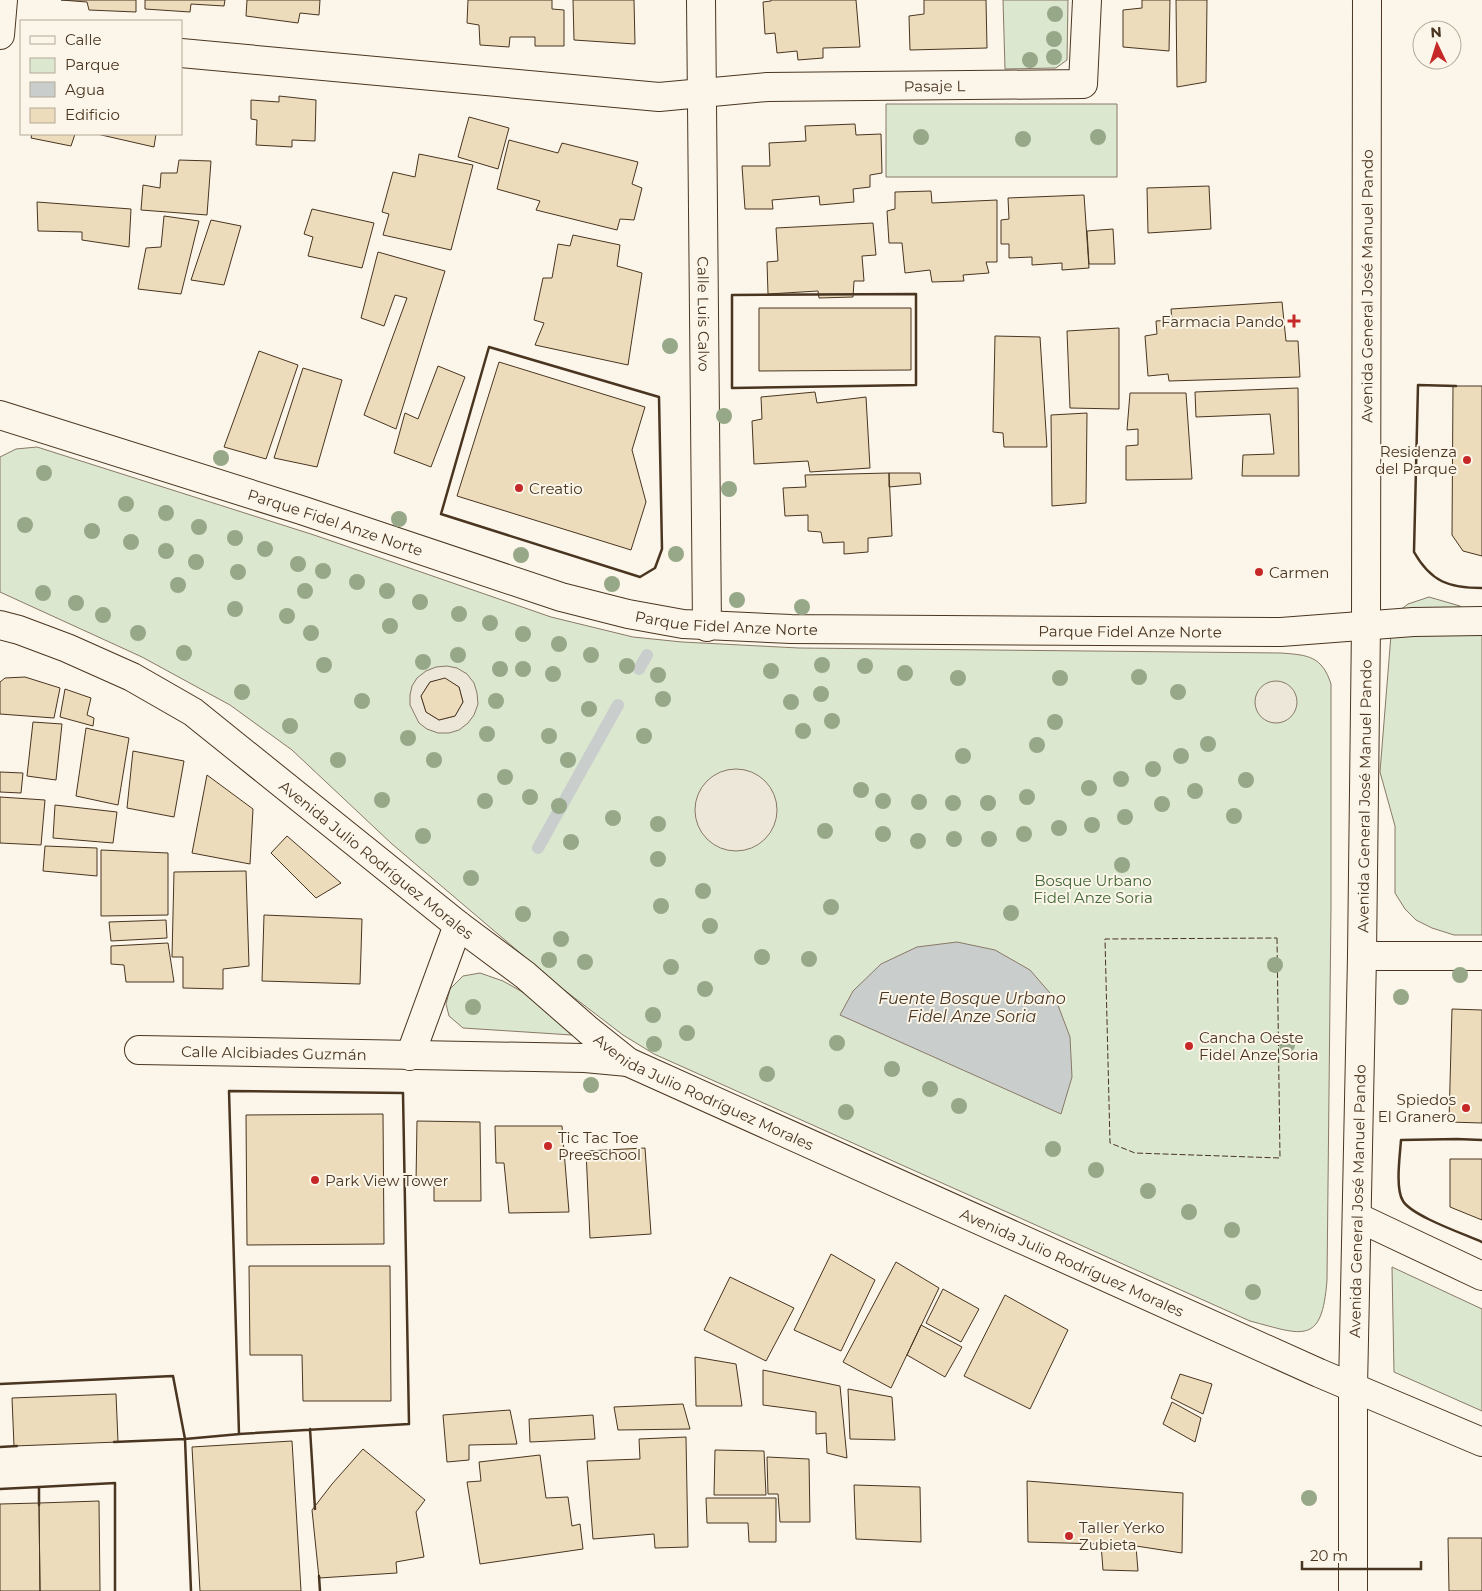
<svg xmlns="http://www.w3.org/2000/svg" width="1482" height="1591" viewBox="0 0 1482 1591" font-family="Montserrat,sans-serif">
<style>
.green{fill:#dce7d0;stroke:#887966}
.parking{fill:#ede7d9;stroke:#887966;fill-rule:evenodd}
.water{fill:#c9cecd;stroke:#887966}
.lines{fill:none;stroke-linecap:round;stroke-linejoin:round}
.stream{stroke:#c9cecd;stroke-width:12}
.building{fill:#ecdcbc;stroke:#4a3520}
.minor-casing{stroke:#4a3520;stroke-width:30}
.minor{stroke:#fbf6e9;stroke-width:28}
.fence{stroke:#4a3520;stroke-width:1;stroke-dasharray:6 2.5;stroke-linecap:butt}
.wall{stroke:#4a3520;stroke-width:2.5}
.tree{fill:#96a887}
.poi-dot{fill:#c62828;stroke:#fbf6e9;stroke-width:2}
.labels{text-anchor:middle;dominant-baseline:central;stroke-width:4;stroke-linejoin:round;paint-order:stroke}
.street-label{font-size:15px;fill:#4a3520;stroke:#fbf6e9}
.poi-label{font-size:15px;fill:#4a3520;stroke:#fbf6e9;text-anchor:start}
.park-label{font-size:15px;fill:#436837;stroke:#fbf6e9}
.water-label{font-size:16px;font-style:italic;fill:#4a3520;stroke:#fbf6e9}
</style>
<rect width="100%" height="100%" fill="#fbf6e9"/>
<path class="green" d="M1003,0H1068L1067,60L1056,68L1005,69Z
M886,104H1117V177H886Z
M37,447L314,535L551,617L633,637L682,642L799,648L1281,653C1308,655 1322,656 1331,684V906L1327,1280C1322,1346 1303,1335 1250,1321L654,1054L623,1035L559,986L392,844L292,750L230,705L142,657L0,592V457L16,449Z
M1429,597L1460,606L1468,631L1482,632V935H1454L1432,928L1416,920L1405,909L1395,893V826L1380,772L1391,635L1399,611L1408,604Z
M480,973L503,981L542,1003L572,1035L463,1028L449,1016L446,1004L450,989L463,976Z
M1392,1267L1482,1309V1411L1394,1372Z"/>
<path class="parking" d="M447,666L457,668L467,674L474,683L477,693L478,704L474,715L468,723L459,730L449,733H438L427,729L419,723L410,705V695L412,686L417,678L426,671L436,667ZM445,679L459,687L463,702L455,716L439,720L426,712L421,696L430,682Z
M1255 702a21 21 0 1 1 42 0a21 21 0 1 1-42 0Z
M695 810a41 41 0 1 1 82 0a41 41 0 1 1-82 0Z"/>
<path class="water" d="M957,942L995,950L1030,970L1056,1000L1070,1037L1072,1077L1061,1114L840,1015L853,991L881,964L917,947Z"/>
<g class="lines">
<path class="stream" d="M639,669L647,655
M538,848L618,705"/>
</g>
<path class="building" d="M61,0H136V12L89,10L87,2Z
M145,0H225L224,6L191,4L190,12L145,9Z
M247,0H320L319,15L300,13L298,23L246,16Z
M468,0H552V9L564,10V46H535V37H510L509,47L480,45L479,25L467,23Z
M573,0H634L635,44L574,40Z
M771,0H856L860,47L823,48V58L798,60L797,51L777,53L775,33L765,34L763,2L771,1Z
M924,0H986L987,48L910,50L909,16L924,14Z
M1142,0H1170L1169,51L1123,47V10L1142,8Z
M1176,0H1207L1206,82L1177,87Z
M279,96L316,100L315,141L292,140V147L256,145L257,120L251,119V100L279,102Z
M469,117L509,128L498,169L458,157Z
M855,124L856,135L881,134L882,173L870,175V187L853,189L854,202L820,205L819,196L772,200L773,209H745L742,166H770L769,143L806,141L805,126Z
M32,134H75L71,146L31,138Z
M97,134H156L154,147Z
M509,140L558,153L562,143L638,162L632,184L642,188L634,220L620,219L617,230L536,210L540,201L497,189Z
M419,154L473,165L451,250L383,235L389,214L382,212L393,172L415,177Z
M179,160L211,161L207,215L141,210L143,185L160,188L161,173H177Z
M1209,186L1211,229L1148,233L1147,188Z
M931,191L932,203L997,200V262H986L989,273L963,275L964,281L932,282L930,270L905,273L902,243H889L887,211L895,209V192Z
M1084,195L1089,268L1062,270V263L1032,265V257L1009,258V244H1001V220L1009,219L1008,198Z
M37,202L131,209L129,247L82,240V232L38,231Z
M312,209L374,223L362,268L308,256L313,237L304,234Z
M164,216L199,221L181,294L138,289L146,248L161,247Z
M211,220L241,226L224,285L191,280Z
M873,223L876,255L862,256L864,281H854L853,297L819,298L818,291L768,294L767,262L778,261L776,228Z
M1113,229L1115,264H1089L1087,231Z
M573,235L620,245L617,266L642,273L628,365L535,345L544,323L534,320L543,278H552L558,244L570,246Z
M378,252L445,271L396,429L364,415L407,298L395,295L384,326L361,318Z
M1282,302L1286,341H1298L1300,377L1169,381L1168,374L1148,376L1145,336L1157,334L1156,321L1172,320L1171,309Z
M759,308H911V370L759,371Z
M1119,328V409L1070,408L1067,331Z
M995,336L1040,337L1047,447H1004L1003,433L993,432Z
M259,351L298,365L266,459L224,447Z
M499,362L645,407L632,450L646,502L631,550L457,496Z
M438,366L465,377L431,467L394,453L405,413L418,419Z
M303,368L342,380L317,467L274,458Z
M1453,386H1482V556L1463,551L1452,535Z
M1298,388L1299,476H1242L1243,455L1274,454L1270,414L1196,417L1195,392Z
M815,392L817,403L866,397L870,468L810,472L808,461L754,464L752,421L762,419L761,397Z
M1130,393H1186L1192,479L1126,480V446L1138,445V429L1127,430Z
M1087,413L1086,503L1052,506L1051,415Z
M889,473L892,536L868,538V552L844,554V542L823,543L821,532L808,531V515L785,516L783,488L806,487L805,475Z
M889,473H920L921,484L889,487Z
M25,677L60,688L54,718L0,714V682L5,678Z
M445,678L459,687L463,702L455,716L439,720L426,712L421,696L430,682Z
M65,689L91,698L87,715L94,718L93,726L60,717Z
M33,722L62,724L56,780L27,776Z
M86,728L129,738L118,805L76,796Z
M133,751L184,761L174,817L127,808Z
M0,772L23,773L21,793L0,792Z
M207,775L253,809L250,864L192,853Z
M0,797L45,800L41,845L0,843Z
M55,805L117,812L113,843L53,838Z
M287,836L341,883L316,898L271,853Z
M45,846L97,848V876L43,871Z
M101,850L168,853V915L101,916Z
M246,871L249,966L223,969V989L183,988V957H172L174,872Z
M264,915L362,919L360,984L262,981Z
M166,920L167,938L111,941L109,922Z
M168,943L174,982H126L124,965L111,964V946Z
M1452,1009L1482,1010V1123L1449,1122Z
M383,1114L384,1244L247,1245L246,1115Z
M417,1121L480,1122L481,1201H434V1183L416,1182Z
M495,1126H562L569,1212L509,1213L504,1163H496Z
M645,1148L651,1234L590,1238L586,1151Z
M1450,1159H1482V1220L1450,1207Z
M831,1254L875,1280L841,1351L794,1330Z
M896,1262L939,1288L891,1388L843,1362Z
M249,1266H390L391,1401H303L302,1355H250Z
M730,1277L794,1308L766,1361L704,1330Z
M943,1289L979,1309L961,1342L926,1323Z
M1005,1295L1068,1330L1030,1409L964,1376Z
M921,1325L962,1347L945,1377L907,1355Z
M695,1357L736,1364L742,1406H696Z
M763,1370L840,1386L847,1458L827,1453L826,1433L816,1434V1412L763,1405Z
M1180,1374L1212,1384L1203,1414L1171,1398Z
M848,1389L892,1397L895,1440L850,1439Z
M116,1394L118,1442L14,1446L12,1398Z
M1172,1402L1201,1418L1195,1442L1163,1424Z
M683,1404L690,1429L618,1430L614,1407Z
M510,1410L517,1444L469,1445V1460L447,1462L443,1415Z
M593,1415L595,1439L530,1442L529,1419Z
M686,1437L688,1547L655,1548L654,1534L593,1539L587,1461L640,1459L639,1439Z
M292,1441L301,1591H200L192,1447Z
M363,1449L425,1500L416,1512L424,1557L396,1562L397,1573L319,1578L312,1510L332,1484Z
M715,1450L764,1451L766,1495H714Z
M540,1455L546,1498L568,1497L572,1526L580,1524L583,1549L480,1564L467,1482L481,1481L479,1462Z
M767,1457L809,1459L810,1522H780L778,1494H768Z
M1027,1481L1183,1493L1182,1553L1136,1546L1138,1571L1103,1570L1101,1544L1028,1542Z
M854,1485L920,1487L921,1542L856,1539Z
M706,1498H776V1542H749L748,1523H707Z
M99,1501L100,1591H40L39,1503Z
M39,1503L40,1591H0V1504Z
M1448,1538H1482V1591H1449Z"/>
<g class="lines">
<g class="minor-casing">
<g id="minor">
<path id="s1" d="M701,0L707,627"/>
<path d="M0,35L3,0"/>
<path id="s2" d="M181,53L659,97L767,87L1083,84L1087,0"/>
<path id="s3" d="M0,415L301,510L561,597L628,614L683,624L791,629L1281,632L1413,622L1482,621"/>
<path id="s4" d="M0,625L19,630L67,648L132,677L193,712L458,925L525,975L588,1030L628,1062L1319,1373L1482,1442"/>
<path d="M1362,956H1482"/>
<path id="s5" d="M139,1050L585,1058L628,1062"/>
<path d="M410,1056L458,925"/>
<path d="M1357,1217L1482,1276"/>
<path id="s6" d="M1353,1591V1388L1362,956L1366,625L1367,0"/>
</g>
</g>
<use href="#minor" class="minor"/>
<path class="fence" d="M1277,938L1280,1158L1135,1153L1110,1143L1105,939Z"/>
<path class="wall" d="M916,294V385L732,388V295Z
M489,347L659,397L662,549L655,568L640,577L441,514Z
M1456,386L1418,385L1414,552C1431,582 1449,588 1482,588
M229,1091L403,1093L409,1424L239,1434Z
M1482,1140L1457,1139L1401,1140C1400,1155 1395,1189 1403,1201C1412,1216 1464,1234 1482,1242
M0,1384L173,1376L185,1439L114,1442
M310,1429L315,1509
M0,1447L17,1446
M0,1489L39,1487V1489
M39,1505V1487L115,1483V1591
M319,1576L320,1591
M191,1591L185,1439L240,1434"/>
</g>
<g class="tree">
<circle cx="1055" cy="14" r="8"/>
<circle cx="1054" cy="39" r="8"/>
<circle cx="1054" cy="57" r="8"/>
<circle cx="1030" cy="60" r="8"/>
<circle cx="921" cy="137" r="8"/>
<circle cx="1098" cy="137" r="8"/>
<circle cx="1023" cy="139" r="8"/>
<circle cx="670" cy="346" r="8"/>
<circle cx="724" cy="416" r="8"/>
<circle cx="221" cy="458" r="8"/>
<circle cx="44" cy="473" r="8"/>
<circle cx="729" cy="489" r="8"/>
<circle cx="126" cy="504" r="8"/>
<circle cx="166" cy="513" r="8"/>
<circle cx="399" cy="519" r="8"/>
<circle cx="25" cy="525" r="8"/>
<circle cx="199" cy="527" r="8"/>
<circle cx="92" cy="531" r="8"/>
<circle cx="235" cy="538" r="8"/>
<circle cx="131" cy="542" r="8"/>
<circle cx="265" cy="549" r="8"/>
<circle cx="166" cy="551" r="8"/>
<circle cx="676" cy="554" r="8"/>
<circle cx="521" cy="555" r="8"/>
<circle cx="196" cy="562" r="8"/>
<circle cx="298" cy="564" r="8"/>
<circle cx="323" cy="571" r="8"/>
<circle cx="238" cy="572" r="8"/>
<circle cx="357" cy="582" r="8"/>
<circle cx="612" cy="584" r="8"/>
<circle cx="178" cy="585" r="8"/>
<circle cx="305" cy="591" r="8"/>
<circle cx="387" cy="591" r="8"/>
<circle cx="43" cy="593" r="8"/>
<circle cx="737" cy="600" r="8"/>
<circle cx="420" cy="602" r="8"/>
<circle cx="76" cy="603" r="8"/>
<circle cx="802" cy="607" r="8"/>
<circle cx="235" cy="609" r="8"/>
<circle cx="459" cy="614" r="8"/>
<circle cx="103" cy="615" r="8"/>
<circle cx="287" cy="616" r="8"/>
<circle cx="490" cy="623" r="8"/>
<circle cx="390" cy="626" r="8"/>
<circle cx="138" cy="633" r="8"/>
<circle cx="311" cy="633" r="8"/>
<circle cx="523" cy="634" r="8"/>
<circle cx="559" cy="644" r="8"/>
<circle cx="184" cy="653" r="8"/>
<circle cx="458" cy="655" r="8"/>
<circle cx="591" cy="655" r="8"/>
<circle cx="423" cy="662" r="8"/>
<circle cx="324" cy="665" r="8"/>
<circle cx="822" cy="665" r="8"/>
<circle cx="627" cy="666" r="8"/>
<circle cx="865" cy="666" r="8"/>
<circle cx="500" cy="669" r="8"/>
<circle cx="523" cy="669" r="8"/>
<circle cx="771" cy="671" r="8"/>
<circle cx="905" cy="673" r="8"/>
<circle cx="553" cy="674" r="8"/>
<circle cx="658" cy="675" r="8"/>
<circle cx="1139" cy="677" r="8"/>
<circle cx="958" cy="678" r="8"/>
<circle cx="1060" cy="678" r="8"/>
<circle cx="242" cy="692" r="8"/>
<circle cx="1178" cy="692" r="8"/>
<circle cx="821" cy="694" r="8"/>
<circle cx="663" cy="699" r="8"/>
<circle cx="362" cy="701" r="8"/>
<circle cx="496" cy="701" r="8"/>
<circle cx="791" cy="702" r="8"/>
<circle cx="589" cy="709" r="8"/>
<circle cx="832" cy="721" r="8"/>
<circle cx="1055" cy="722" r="8"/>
<circle cx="290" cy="726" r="8"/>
<circle cx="803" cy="731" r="8"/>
<circle cx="487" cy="734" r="8"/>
<circle cx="549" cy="736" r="8"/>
<circle cx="644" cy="736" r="8"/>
<circle cx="408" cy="738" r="8"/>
<circle cx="1208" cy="744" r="8"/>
<circle cx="1037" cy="745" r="8"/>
<circle cx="963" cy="756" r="8"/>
<circle cx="1181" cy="756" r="8"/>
<circle cx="338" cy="760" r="8"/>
<circle cx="434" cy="760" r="8"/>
<circle cx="568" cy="760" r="8"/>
<circle cx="1153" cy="769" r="8"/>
<circle cx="505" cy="777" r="8"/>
<circle cx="1121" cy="779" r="8"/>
<circle cx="1246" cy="780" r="8"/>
<circle cx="1089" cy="788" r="8"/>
<circle cx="861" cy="790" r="8"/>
<circle cx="1195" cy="791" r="8"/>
<circle cx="530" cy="797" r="8"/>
<circle cx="1027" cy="797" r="8"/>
<circle cx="382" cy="800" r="8"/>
<circle cx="485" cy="801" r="8"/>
<circle cx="883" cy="801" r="8"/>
<circle cx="919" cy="802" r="8"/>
<circle cx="953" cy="803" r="8"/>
<circle cx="988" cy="803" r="8"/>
<circle cx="1162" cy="804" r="8"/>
<circle cx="559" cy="806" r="8"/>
<circle cx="1234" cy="816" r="8"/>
<circle cx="1125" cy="817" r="8"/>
<circle cx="613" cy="818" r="8"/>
<circle cx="658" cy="824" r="8"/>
<circle cx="1092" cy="825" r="8"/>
<circle cx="1059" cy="828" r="8"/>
<circle cx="825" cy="831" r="8"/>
<circle cx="883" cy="834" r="8"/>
<circle cx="1024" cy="834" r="8"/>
<circle cx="423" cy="836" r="8"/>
<circle cx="954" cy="839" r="8"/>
<circle cx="989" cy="839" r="8"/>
<circle cx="918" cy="841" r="8"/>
<circle cx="571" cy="842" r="8"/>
<circle cx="658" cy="859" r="8"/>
<circle cx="1122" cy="865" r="8"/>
<circle cx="471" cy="878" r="8"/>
<circle cx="703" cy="891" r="8"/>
<circle cx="661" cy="906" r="8"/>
<circle cx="831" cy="907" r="8"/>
<circle cx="1011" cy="913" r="8"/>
<circle cx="523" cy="914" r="8"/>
<circle cx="710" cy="926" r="8"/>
<circle cx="561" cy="939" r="8"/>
<circle cx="762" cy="957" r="8"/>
<circle cx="809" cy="959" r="8"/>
<circle cx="549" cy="960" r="8"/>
<circle cx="585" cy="962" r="8"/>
<circle cx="1275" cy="965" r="8"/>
<circle cx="671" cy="967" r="8"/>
<circle cx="1460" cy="975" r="8"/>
<circle cx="705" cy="989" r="8"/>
<circle cx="1401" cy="997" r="8"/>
<circle cx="473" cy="1007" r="8"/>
<circle cx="653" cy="1015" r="8"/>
<circle cx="687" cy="1033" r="8"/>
<circle cx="837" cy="1043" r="8"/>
<circle cx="654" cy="1044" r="8"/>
<circle cx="1287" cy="1045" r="8"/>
<circle cx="892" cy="1069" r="8"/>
<circle cx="767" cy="1074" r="8"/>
<circle cx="591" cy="1085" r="8"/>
<circle cx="930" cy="1089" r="8"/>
<circle cx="959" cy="1106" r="8"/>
<circle cx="846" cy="1112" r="8"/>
<circle cx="1053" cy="1149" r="8"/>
<circle cx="1096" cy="1170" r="8"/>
<circle cx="1148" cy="1191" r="8"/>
<circle cx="1189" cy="1212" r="8"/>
<circle cx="1232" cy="1230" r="8"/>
<circle cx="1253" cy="1292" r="8"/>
<circle cx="1309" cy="1498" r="8"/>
</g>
<g class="poi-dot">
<path d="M1291.5 313.5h5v5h5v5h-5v5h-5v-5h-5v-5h5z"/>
<circle cx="1467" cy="460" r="5"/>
<circle cx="519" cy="488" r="5"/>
<circle cx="1259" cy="572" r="5"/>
<circle cx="1189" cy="1046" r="5"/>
<circle cx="1466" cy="1108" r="5"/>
<circle cx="548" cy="1146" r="5"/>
<circle cx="315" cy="1180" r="5"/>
<circle cx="1069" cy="1536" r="5"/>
</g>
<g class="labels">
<g class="street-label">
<text stroke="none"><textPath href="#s2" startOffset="756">Pasaje L</textPath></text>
<text stroke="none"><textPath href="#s6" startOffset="1305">Avenida General José Manuel Pando</textPath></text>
<text stroke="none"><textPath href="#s1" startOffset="314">Calle Luis Calvo</textPath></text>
<text stroke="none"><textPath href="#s3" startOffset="352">Parque Fidel Anze Norte</textPath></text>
<text stroke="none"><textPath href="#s3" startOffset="758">Parque Fidel Anze Norte</textPath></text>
<text stroke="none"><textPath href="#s3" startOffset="1162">Parque Fidel Anze Norte</textPath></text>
<text stroke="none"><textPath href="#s6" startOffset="795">Avenida General José Manuel Pando</textPath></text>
<text stroke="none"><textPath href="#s4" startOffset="448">Avenida Julio Rodríguez Morales</textPath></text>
<text stroke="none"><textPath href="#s5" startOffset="135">Calle Alcibiades Guzmán</textPath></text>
<text stroke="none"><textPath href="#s4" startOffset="852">Avenida Julio Rodríguez Morales</textPath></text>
<text stroke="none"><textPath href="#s6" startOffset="390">Avenida General José Manuel Pando</textPath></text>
<text stroke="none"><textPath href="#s4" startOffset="1258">Avenida Julio Rodríguez Morales</textPath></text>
</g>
<g class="poi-label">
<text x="1284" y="321" text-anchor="end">Farmacia Pando</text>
<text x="1457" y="451" text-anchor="end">Residenza<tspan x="1457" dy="17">del Parque</tspan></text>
<text x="529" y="488">Creatio</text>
<text x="1269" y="572">Carmen</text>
<text x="1199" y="1037">Cancha Oeste<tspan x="1199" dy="17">Fidel Anze Soria</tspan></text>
<text x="1456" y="1099" text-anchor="end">Spiedos<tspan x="1456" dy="17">El Granero</tspan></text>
<text x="558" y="1137">Tic Tac Toe<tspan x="558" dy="17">Preeschool</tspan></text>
<text x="325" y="1180">Park View Tower</text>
<text x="1079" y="1527">Taller Yerko<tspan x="1079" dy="17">Zubieta</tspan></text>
</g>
<g class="park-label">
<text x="1093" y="880">Bosque Urbano<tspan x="1093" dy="17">Fidel Anze Soria</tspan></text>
</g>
<g class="water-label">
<text x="972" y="998">Fuente Bosque Urbano<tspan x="972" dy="18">Fidel Anze Soria</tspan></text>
</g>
</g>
<rect x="20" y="20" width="162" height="115" fill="#fbf6e9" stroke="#b4a999"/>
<rect x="30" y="36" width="25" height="8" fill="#fbf6e9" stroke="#b4a999"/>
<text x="65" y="45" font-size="15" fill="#4a3520">Calle</text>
<rect x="30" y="58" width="25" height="15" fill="#dce7d0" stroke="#b4a999"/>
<text x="65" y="70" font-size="15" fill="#4a3520">Parque</text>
<rect x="30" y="82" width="25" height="15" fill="#c9cecd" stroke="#b4a999"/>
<text x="65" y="95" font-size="15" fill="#4a3520">Agua</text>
<rect x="30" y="108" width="25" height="15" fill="#ecdcbc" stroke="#b4a999"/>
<text x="65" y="120" font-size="15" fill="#4a3520">Edificio</text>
<g transform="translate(1437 45) rotate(356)"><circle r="24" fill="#fbf6e9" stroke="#b4a999"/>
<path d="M0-4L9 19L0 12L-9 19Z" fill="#c62828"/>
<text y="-8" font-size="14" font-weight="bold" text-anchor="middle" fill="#4a3520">N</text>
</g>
<path d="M1302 1561v8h119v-8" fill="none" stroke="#4a3520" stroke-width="2.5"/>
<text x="1310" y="1561" font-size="15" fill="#4a3520" stroke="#fbf6e9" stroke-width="4" paint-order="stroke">20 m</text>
</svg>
